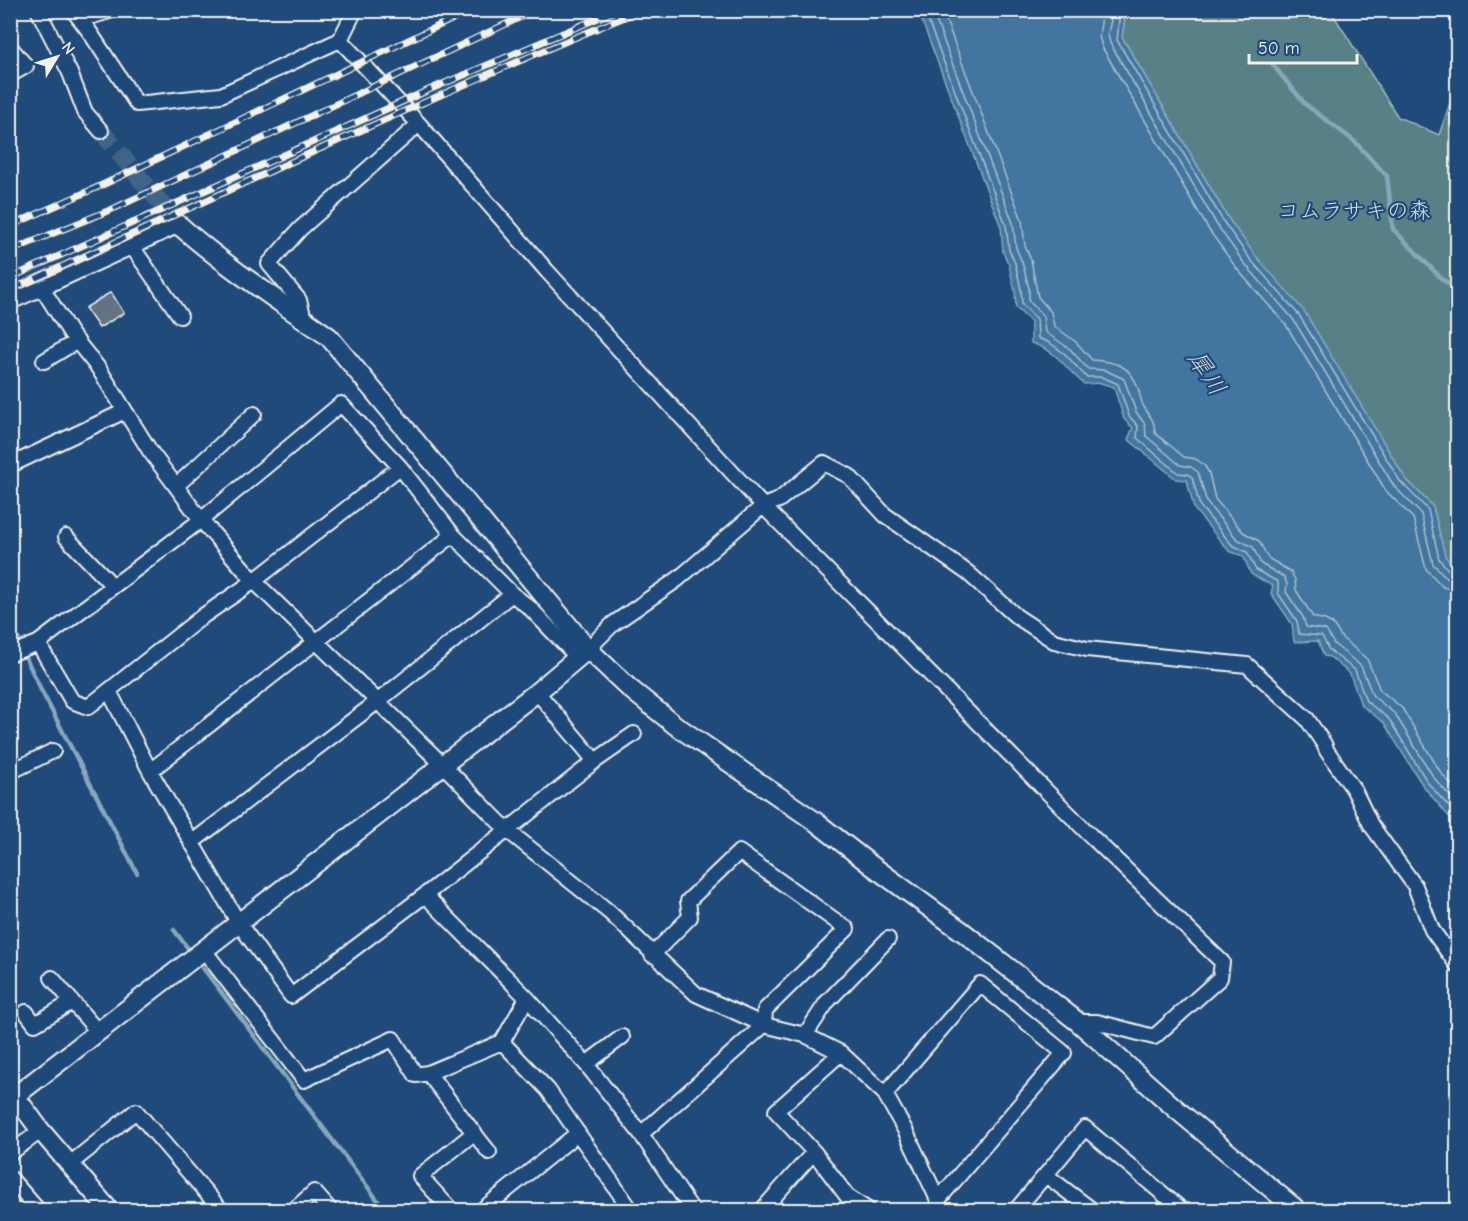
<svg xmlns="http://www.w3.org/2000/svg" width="1468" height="1221" viewBox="0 0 1468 1221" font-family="'Comic Neue','Klee One',sans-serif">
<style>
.green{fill:#598187;stroke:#a6b9b8;stroke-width:1.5}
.water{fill:#42759f;stroke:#89a7bc;stroke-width:1.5}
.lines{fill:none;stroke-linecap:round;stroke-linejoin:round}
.shore{stroke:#adbfcb;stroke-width:1.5}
.stream{stroke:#89a7bc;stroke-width:4.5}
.building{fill:#647384;stroke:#f4f1e8;stroke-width:1.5}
.secondary-tunnel{stroke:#3f638a;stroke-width:18;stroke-dasharray:18 9;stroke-linecap:butt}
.street-casing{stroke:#f4f1e8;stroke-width:18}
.secondary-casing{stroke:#f4f1e8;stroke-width:22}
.street{stroke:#1f4a7a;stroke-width:14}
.secondary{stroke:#1f4a7a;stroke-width:18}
.rail-casing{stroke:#f4f1e8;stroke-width:7}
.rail{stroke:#1f4a7a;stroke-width:4.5;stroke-dasharray:14;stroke-linecap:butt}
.labels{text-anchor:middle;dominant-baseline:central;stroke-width:4.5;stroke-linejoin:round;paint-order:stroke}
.park-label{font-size:22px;fill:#dde0d9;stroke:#1f4a7a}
.water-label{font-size:24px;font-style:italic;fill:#d9dedd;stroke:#1f4a7a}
</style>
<rect width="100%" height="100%" fill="#1f4a7a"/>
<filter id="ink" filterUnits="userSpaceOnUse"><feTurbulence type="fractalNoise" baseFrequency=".0167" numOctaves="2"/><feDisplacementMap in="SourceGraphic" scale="12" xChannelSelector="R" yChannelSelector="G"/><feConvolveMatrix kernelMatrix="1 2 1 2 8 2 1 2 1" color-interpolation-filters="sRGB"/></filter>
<g filter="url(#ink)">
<path class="green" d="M1126,11H1331L1398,117L1439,135L1457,83V571L1445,556L1433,507L1405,478L1355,397L1228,218L1122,37Z"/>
<path class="water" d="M918,11H1126L1122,37L1228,218L1255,255L1304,311L1405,478L1433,507L1445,556L1457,571V826L1423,786L1384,723L1361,705L1350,674L1330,657L1324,656L1318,641L1294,642L1292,624L1271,593L1273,586L1251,574L1243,556L1229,551L1194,509L1187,480L1176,479L1128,439L1133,428L1124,419L1114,387L1101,383L1084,384C1063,367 1060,352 1031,343V322L1016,308L1015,291L1009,265L1003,252L1001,227Z"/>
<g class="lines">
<path class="shore" d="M924,10L1006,225L1009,250L1015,263L1021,289L1022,304L1037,319L1038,338L1050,343L1065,354L1086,377H1102L1118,384L1129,416L1138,426L1137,438L1178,473L1188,474L1192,477L1200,506L1232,545L1247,552L1256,570L1278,582V593L1297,621L1299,634L1322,636L1329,650L1355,670L1366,701L1389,719L1428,783L1458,817
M932,10L1013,223L1016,248L1022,262L1029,288V301L1043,316L1045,332L1070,349L1088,369L1105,370L1124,379L1136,412L1145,424L1146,436L1180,465L1191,467L1198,472L1207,503L1237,539L1253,547L1261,564L1284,577L1287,584L1286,592L1303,617L1306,627L1326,630L1334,644L1361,666L1373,696L1395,714L1434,778L1458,805
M942,10L1022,220L1025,246L1031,260L1038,297L1051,312L1054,326L1076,342L1092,360C1115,362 1130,364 1138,388C1140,394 1141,402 1144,407C1150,419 1154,417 1155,433L1184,457L1196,459L1204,465L1209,473L1215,499L1243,532L1259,541L1268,558L1291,572L1295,580L1296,590L1313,617L1325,620L1333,624L1342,638L1367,659L1380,690L1402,708L1441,773L1458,792
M1103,10L1099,36L1102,47L1209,230L1237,269L1286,325L1386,491L1413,518L1426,569L1443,587L1458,591
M1113,10L1108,34L1110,43L1217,225L1244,263L1293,319L1394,486L1421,514L1433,564L1448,579L1458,582
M1120,10L1117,40L1223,221L1250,259L1299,315L1400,481L1428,510L1439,559L1451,573L1458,574"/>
<path class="stream" d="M1273,65L1305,104L1354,141L1387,176L1393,229L1443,280L1458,289
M10,618L20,644
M24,654L41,690L137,873
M174,930L190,951
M203,968L385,1210"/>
</g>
<path class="building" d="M111,292L124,313L99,328L85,308Z"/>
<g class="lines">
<path class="secondary-tunnel" d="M101,131L179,225"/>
<g class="street-casing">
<path id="street" d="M38,10L70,73L85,112L101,131
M73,10L89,31L137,104L221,95L340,40L355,10
M74,12L93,16L113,10
M340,40L419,124L547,271L763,506L1091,836L1222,962L1220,978L1154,1037L1097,1022H1078
M10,47L26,66L10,75
M133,248L180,316
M42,288L179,225
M10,302L42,288L71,334L99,369L150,451L201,520L254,581L442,764L507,830L609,912L696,994L764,1025L805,1035L841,1053L885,1094L905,1130L938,1200L940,1210
M304,319L299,300L269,264L300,229L419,124
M44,361L77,341
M15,463L125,411
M176,486L254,414
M66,537L113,586
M38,643L72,701L88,707L203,616L254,581L400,467
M588,649L613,624L678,579L763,506L779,500L824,463L849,476L885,515L968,573L1016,616L1054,641L1087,649L1247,665L1307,719L1324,744L1327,751L1354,790L1371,825L1415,886L1432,930L1458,966
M10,654L38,643L201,520L341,404L400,467L453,535L512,594L530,608L577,657
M109,691L150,771L238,922L291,996L425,895L595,761L634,734
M537,692L595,761
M150,771L453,535
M10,772L53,751
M191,843L377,702L512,594
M425,895L527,998L586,1064L641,1134L764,1025L765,1010L847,929L739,852L688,901L690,917L652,955
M203,949L304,1080L393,1039L416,1075L428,1073L502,1042L548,1090L631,1210
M52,978L98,1032
M26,1012L35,1024L72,1002
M805,1035L827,1002L888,939
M502,1042L527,998
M841,1053L776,1111L814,1152L847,1196L868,1210
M586,1064L622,1037
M428,1073L474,1133L420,1176L451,1210
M885,1094L980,984L1064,1053L938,1200
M474,1133L489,1152
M641,1134L692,1210
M10,1153L41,1131
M70,1164L136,1111L221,1210
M1047,1176L1092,1210
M10,1178L38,1210
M294,1210L314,1192L330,1210
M482,1210L578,1133
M762,1210L814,1152
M1016,1210L1085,1128L1182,1210"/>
</g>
<g class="secondary-casing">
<path id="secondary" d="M179,225C226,267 278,300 329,337L588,649L629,688L675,725L816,822L871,865L963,932L1078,1022L1176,1109L1297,1210
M15,1096L41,1131L109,1210
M10,1100L537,692L588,649"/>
</g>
<use href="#street" class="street"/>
<use href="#secondary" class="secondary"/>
<g class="rail-casing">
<path id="rail" d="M10,226L98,187L472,10
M10,251L115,208L536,10
M10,278L431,89L617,10
M10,290C220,195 429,96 642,10"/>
</g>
<use href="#rail" class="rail"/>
</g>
</g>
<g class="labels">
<g class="park-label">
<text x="1354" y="211">コムラサキの森</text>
</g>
<g class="water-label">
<text transform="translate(1207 373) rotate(56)">犀川</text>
</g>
</g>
<rect width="1468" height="1221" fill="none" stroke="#1f4a7a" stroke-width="36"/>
<rect x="18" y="18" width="1432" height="1185" fill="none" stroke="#f4f1e8" stroke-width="2" filter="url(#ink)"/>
<g transform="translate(57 57) rotate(52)" stroke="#1f4a7a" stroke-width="4.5" paint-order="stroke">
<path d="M0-4.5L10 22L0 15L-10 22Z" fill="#f4f1e8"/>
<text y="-9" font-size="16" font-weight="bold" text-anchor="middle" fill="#f4f1e8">N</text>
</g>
<path d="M1249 54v9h108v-9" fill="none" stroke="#f4f1e8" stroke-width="3"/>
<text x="1258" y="54" font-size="18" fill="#f4f1e8" stroke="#1f4a7a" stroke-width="4.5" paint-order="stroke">50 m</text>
</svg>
